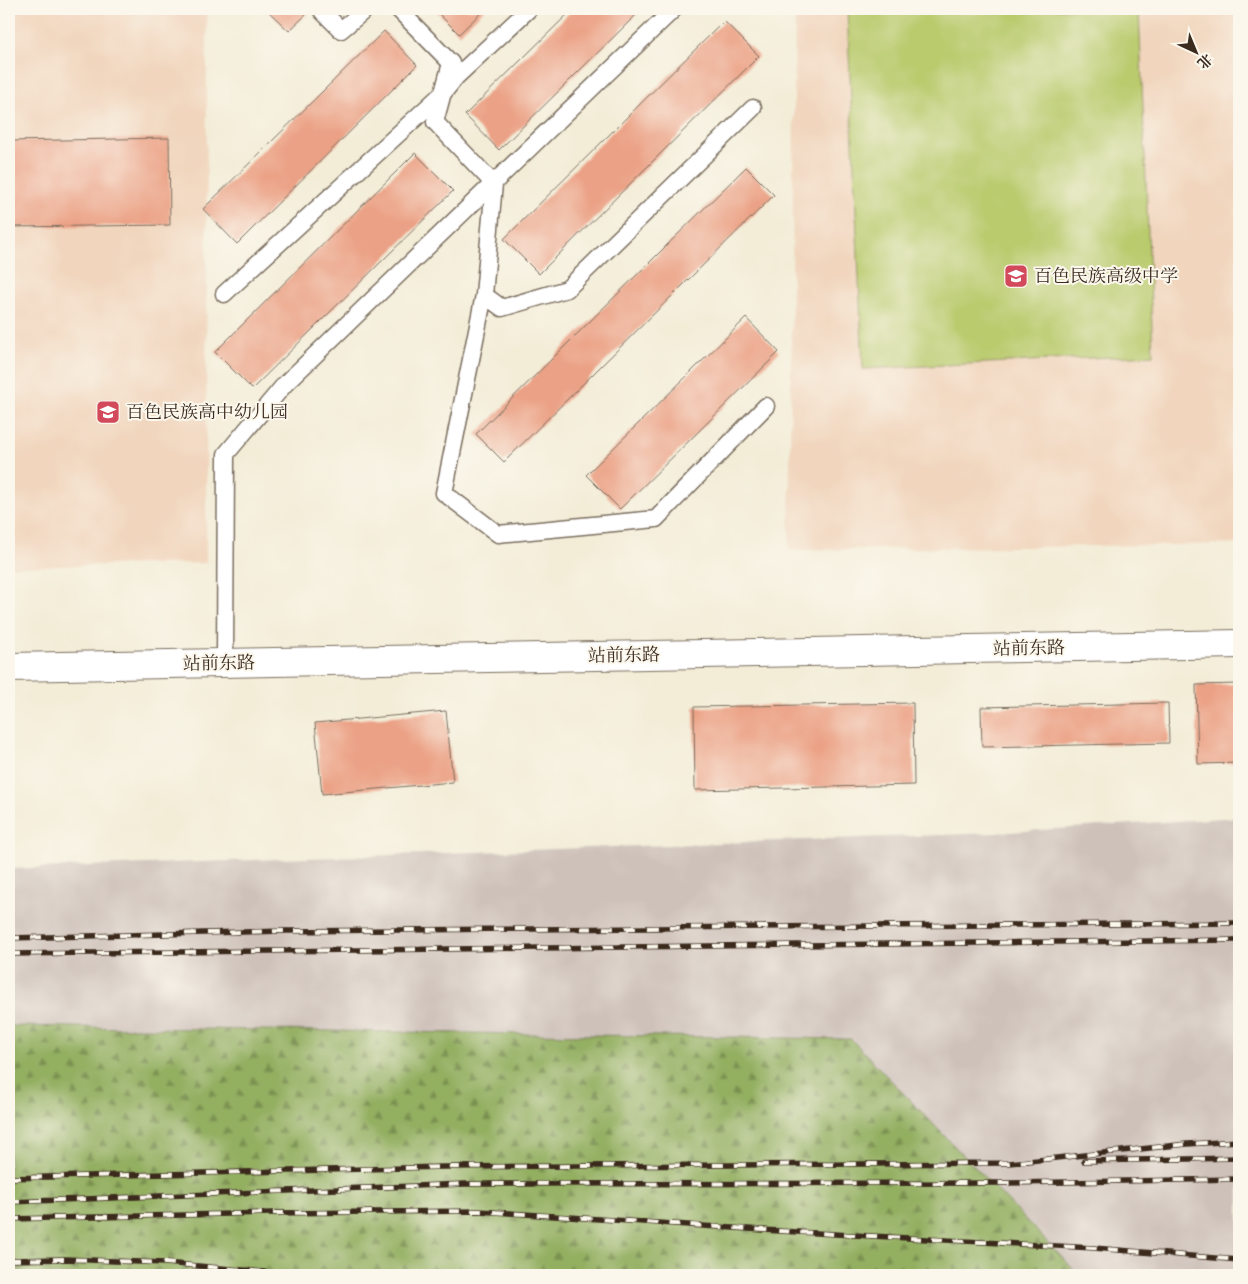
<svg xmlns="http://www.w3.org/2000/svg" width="1248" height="1284" viewBox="0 0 1248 1284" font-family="'IM FELL Great Primer','Noto Serif SC',serif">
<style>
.built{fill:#f1d5bd}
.industrial{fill:#cec1ba}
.forest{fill:url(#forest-firs);stroke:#676c40}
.park{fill:#bacb6e;stroke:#7a7a46}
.building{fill:#eba185}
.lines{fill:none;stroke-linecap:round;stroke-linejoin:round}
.service-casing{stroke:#7b6e5f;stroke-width:19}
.minor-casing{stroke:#7b6e5f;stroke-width:30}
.service{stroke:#fff;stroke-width:16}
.minor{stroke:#fff;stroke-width:28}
.rail-casing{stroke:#3b2a1e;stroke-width:5.5}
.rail{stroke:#fbf7ec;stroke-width:4;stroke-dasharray:11;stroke-linecap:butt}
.labels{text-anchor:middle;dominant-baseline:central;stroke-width:4;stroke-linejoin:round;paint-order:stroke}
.poi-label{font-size:18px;fill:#3b2a1e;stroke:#fbf7ec;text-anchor:start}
.street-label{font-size:18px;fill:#3b2a1e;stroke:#fbf7ec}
</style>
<defs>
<pattern id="forest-firs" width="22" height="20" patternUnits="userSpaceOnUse" patternTransform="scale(1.25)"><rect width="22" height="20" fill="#93af61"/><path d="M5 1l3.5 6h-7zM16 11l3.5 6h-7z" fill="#798f4f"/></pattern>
</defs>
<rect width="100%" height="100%" fill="#fbf7ec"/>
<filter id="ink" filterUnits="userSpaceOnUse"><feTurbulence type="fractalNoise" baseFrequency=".02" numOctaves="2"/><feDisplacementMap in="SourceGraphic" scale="10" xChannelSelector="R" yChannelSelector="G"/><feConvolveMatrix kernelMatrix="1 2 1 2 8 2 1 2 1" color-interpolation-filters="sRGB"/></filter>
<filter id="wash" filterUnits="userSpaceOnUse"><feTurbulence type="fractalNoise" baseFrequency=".0096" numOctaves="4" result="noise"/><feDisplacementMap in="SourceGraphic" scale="20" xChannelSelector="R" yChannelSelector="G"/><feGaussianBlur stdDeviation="1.12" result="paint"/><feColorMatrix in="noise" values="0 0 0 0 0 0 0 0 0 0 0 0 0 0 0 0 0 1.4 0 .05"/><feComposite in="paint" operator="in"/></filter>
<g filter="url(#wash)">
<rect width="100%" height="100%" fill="#f3edd8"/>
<path class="built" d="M9,9H207L206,563L9,567Z
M795,9H1239V544L789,550Z"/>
<path class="industrial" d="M1239,817V1275H9V869L995,833Z"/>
<path class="forest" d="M9,1026L851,1039L1079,1275H9Z"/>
<path class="park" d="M847,9H1139L1153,355L863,369Z"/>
<g id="blocks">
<path class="building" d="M266,9H312L289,31Z
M434,9H485L459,34Z
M573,9H642L499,150L465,115Z
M724,21L759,56L539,274L504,239Z
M384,31L417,65L237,244L203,209Z
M169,138L170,225L9,227V141Z
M415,153L453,191L252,389L215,352Z
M746,167L774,195L504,462L476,434Z
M9,311H10L11,343H9Z
M746,318L779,352L620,509L586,475Z
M1239,684V763L1198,764L1196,685Z
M913,703L914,785L695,790L694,707Z
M1168,703L1169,743L982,747L981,707Z
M446,711L453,782L322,794L315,723Z"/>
</g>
</g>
<g filter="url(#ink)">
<use href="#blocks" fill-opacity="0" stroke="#7b6e5f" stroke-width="1"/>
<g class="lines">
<g class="service-casing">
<path id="service" d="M398,9L451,63L435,122L494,184L484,295L502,308L567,289L753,108
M322,11L341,30L366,9
M224,294L444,92L456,77L529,9
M484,295L444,493L498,534L656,519L766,406
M225,663L226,454L285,384L674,9"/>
</g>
<g class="minor-casing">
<path id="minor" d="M9,667L1239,644"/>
</g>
<use href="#service" class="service"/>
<use href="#minor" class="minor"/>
<g class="rail-casing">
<path id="rail" d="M9,938L284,931L1239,923
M9,954L1239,940
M1084,1161L1239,1158
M9,1178L443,1167L1009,1163L1187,1144L1239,1141
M9,1202L465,1184L1006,1183L1239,1179
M9,1219L273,1213L479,1211L779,1231L1094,1248L1239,1260
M9,1260L65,1259L165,1263L264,1272L276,1275"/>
</g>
<use href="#rail" class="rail"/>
</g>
</g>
<defs>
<g id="school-square" transform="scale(1.25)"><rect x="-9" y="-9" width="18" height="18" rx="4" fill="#d1495b" stroke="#fbf7ec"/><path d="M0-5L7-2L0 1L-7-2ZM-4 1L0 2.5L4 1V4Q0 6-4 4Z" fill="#fff"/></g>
</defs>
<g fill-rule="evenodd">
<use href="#school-square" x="1016" y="276"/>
<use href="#school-square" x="108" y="412"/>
</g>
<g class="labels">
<g class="poi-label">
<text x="1034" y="276">百色民族高级中学</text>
<text x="126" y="412">百色民族高中幼儿园</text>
</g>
<g class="street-label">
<text transform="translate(1029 648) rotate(-1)">站前东路</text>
<text transform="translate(624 655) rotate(-1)">站前东路</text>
<text transform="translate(219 663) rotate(-1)">站前东路</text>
</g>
</g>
<rect width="1248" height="1284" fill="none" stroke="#fbf7ec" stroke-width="30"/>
<g transform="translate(1196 52) rotate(136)" stroke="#fbf7ec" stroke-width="4" paint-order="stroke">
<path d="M0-4L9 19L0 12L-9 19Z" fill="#3b2a1e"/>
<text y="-8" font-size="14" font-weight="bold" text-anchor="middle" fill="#3b2a1e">北</text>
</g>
</svg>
